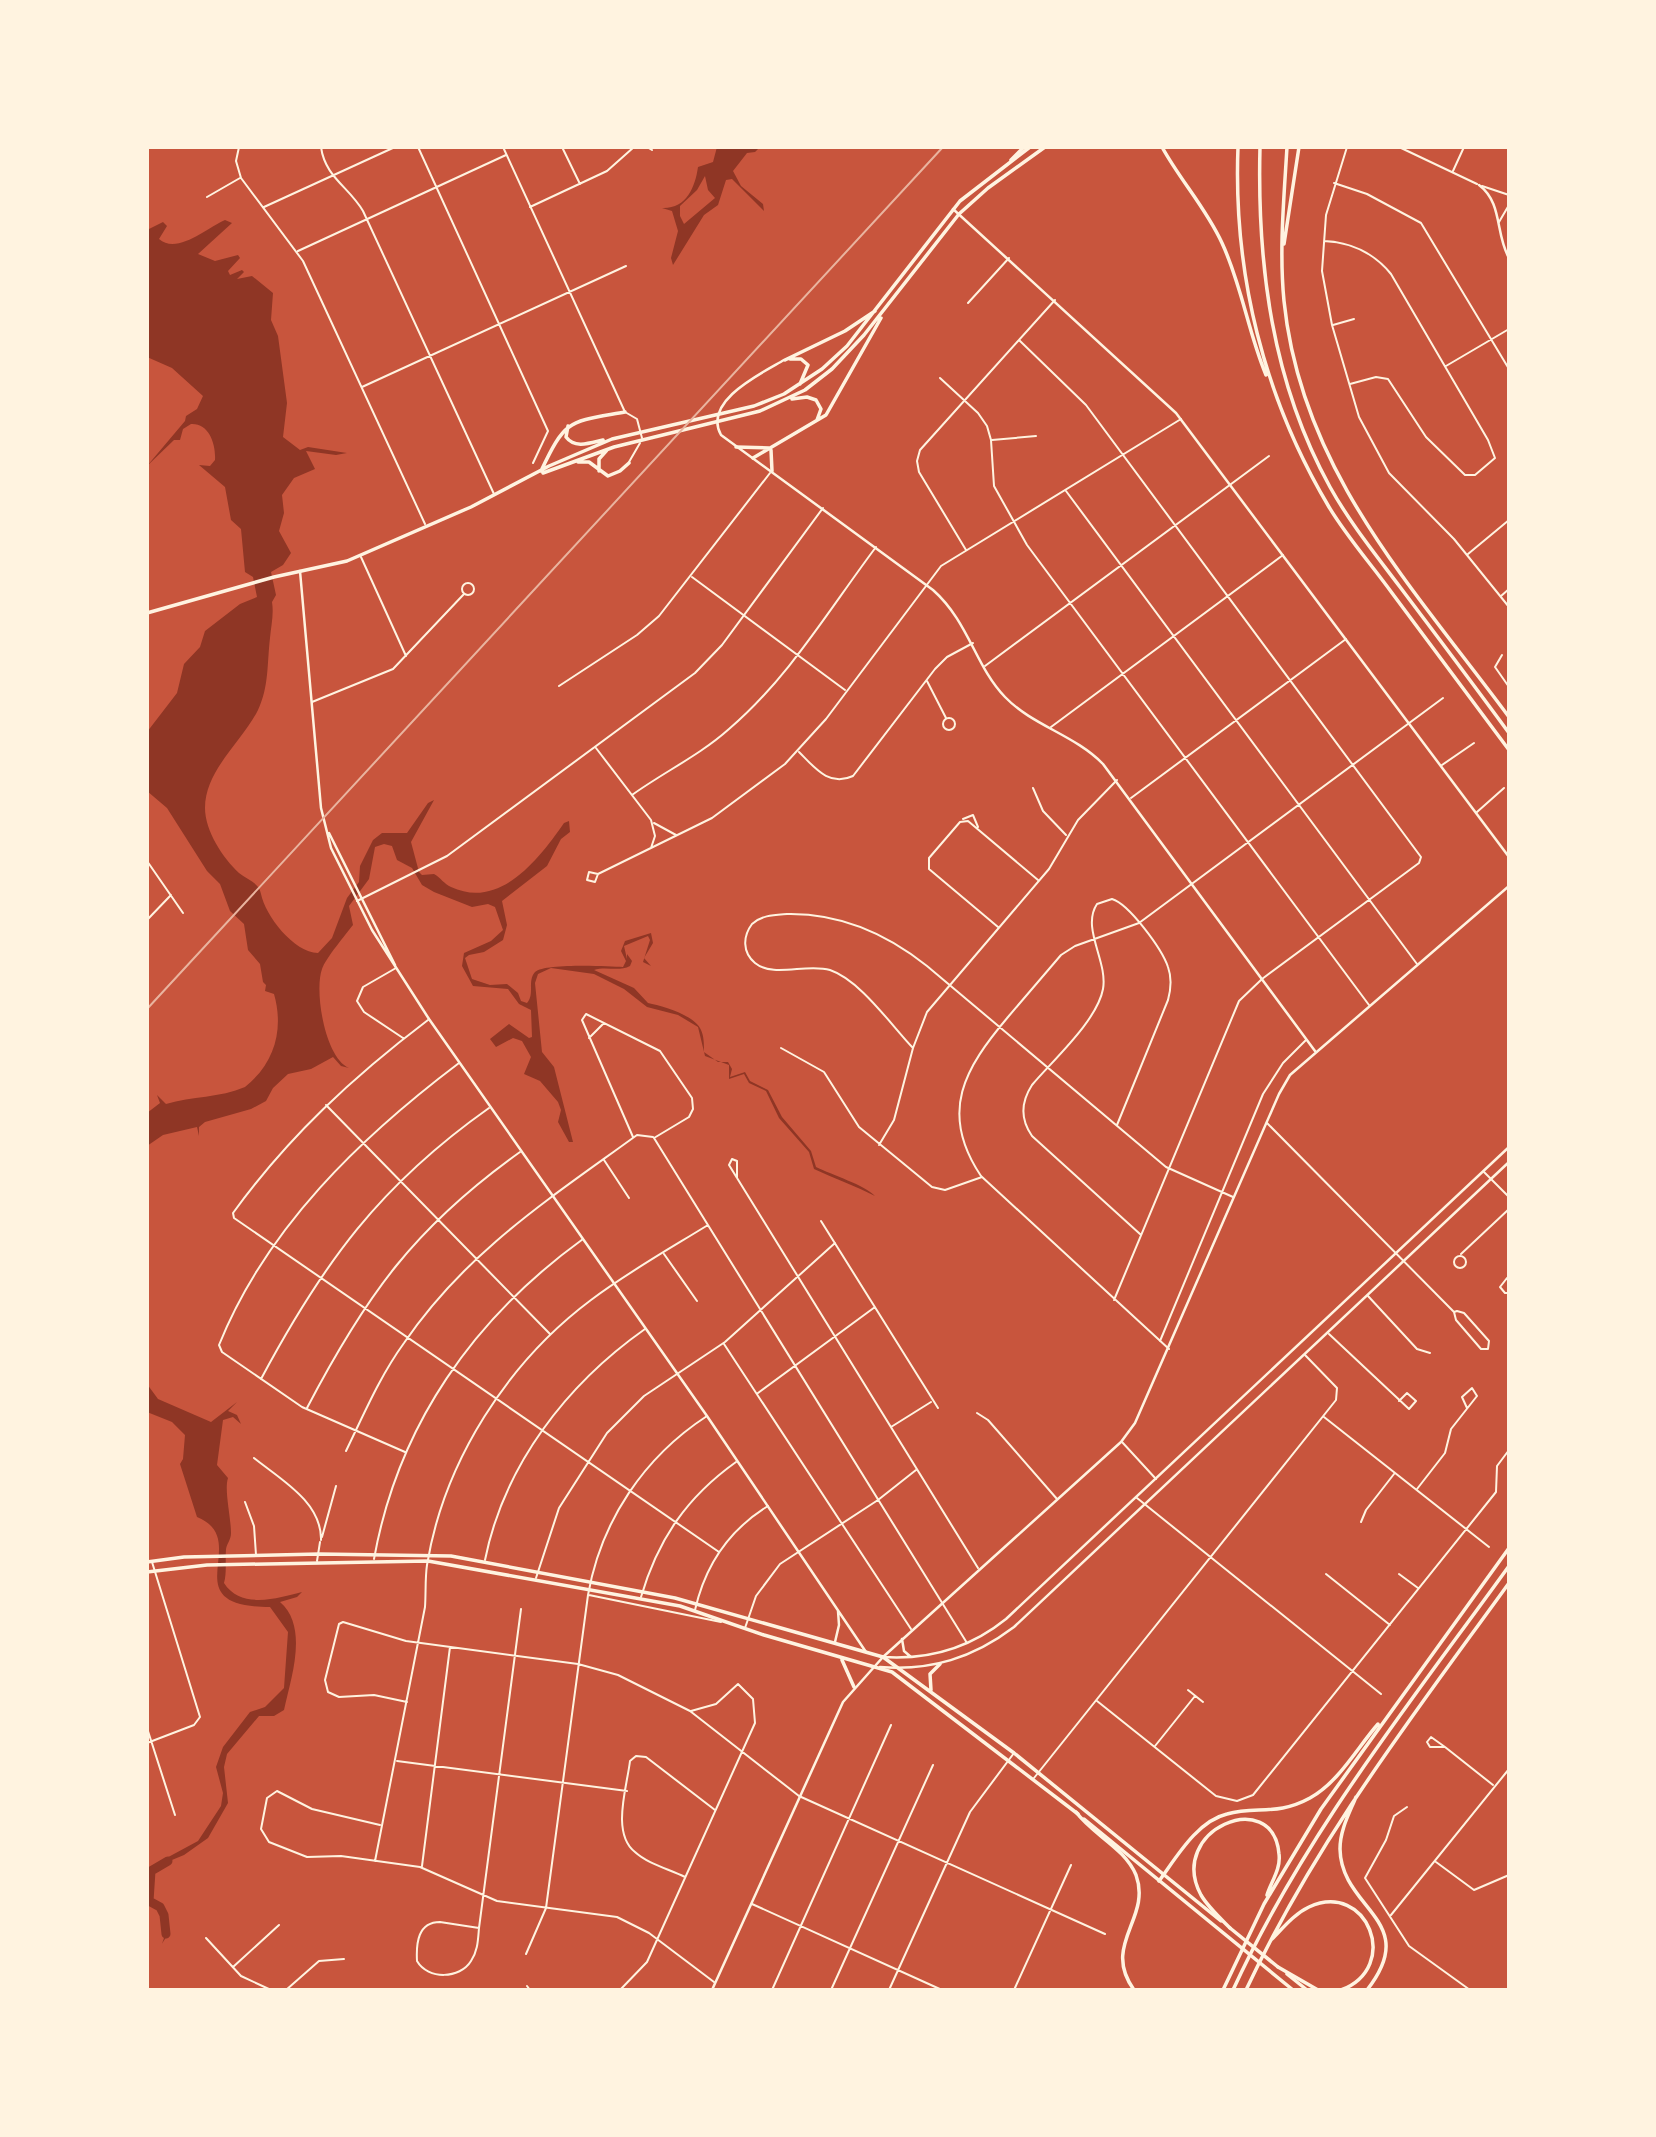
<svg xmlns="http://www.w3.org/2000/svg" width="1656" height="2137" viewBox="0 0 1656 2137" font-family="Arial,sans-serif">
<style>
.water{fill:#8f3625;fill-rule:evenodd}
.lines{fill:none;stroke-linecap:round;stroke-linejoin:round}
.river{stroke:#8f3625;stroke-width:9}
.minor{stroke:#fff3e0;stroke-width:2}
.tertiary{stroke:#fff3e0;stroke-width:2.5}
.secondary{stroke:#fff3e0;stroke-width:2.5}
.primary{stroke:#fff3e0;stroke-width:3.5}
.trunk{stroke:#fff3e0;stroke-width:3.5}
.motorway{stroke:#fff3e0;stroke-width:3.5}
.rail{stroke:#e9b49f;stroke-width:2}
</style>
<rect width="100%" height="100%" fill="#c8553d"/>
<path class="water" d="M717,147H760L755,152L747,153L733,171L741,186L763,204L764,211L732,179L726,180L718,205L704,215L673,265L671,258L678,231L672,211L662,208C686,209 695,188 698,167L713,162ZM705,176L708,190L715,198L684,224L680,216V206L697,190Z
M225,220L232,223L198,254L215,261L238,255L240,258L228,271L230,275L242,270L244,272L237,279L252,276L273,293L271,320L278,336L287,403L283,437L300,450L308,447L347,453L336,455L306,451L315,469L294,478L282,495L284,513L279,531L291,553L283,565L271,572L276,595L272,602C274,615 271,626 270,638C267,664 269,687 258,710C242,742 205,770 205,808C205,831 223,858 239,873C247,880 259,882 261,894C265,915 294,953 318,953L332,938L347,898L359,882L360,866L373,840L382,833H407L428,803L434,800L411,842L419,872L422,875L434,874C441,878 444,884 451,887C500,910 539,859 564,823L569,821L570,832L561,839L547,866L502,901L507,925L503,940L484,952L469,955L465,958L472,979L490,985L507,984L518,993L521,1001L527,1003C535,994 527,981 535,972C545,963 607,966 623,967L626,961L621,951L625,941L651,933L653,943L644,958L651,966L643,962L650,940L648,936L624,946L627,959V954L632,961L630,966C619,972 606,966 594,970L634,988L648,1003C662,1006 695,1015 701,1030C704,1036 704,1045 704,1052L718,1062H728L732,1069L730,1077L745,1072L750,1081L768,1090L782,1117L811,1151L816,1167C832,1175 865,1185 875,1196C856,1186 835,1179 814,1169L809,1152L779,1118L766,1091L749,1083L744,1074L729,1079V1065L705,1056L698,1027L678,1015L647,1007L624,989L594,974L551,968L538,974L535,983L542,1052L554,1067L573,1142H569L558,1122L561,1110L558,1102L540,1081L524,1074L531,1057L522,1041L513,1038L496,1047L490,1039L509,1024L529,1038L532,1037L531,1010L519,1004L508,989L473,986L462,966L464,953L491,941L503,930L495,907L488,904L472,907L434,892L422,885L412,868L397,860L392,846L384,844L375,847L369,879L349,906L353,925C346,934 325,959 322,969C314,991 325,1058 349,1068L341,1066L333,1057L311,1069L288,1074L273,1088L266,1101L251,1109L205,1122L199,1127V1136L197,1127L163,1135L147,1146V1113L160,1103L157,1095L166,1104C192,1096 220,1098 245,1087C275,1063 284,1029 274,994L265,991L266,985L263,982L260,964L248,950L244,924L230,911L220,884L207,871L167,808L147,791V732L177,693L184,664L200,647L205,631L240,604L257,597L253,577L245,572L241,529L231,520L225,487L199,465L210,466L215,460C216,444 209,423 191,424L183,429L180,440H174L147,466L185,421L186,416L197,409L203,396L172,368L147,357V230L163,222L167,226L159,239C177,255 207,228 225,220Z
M147,1384L158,1399L211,1422L237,1402L228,1411L237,1415L241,1424L233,1417L223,1420L217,1465L228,1478C224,1490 231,1517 231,1533C231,1540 227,1543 226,1549C225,1561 227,1572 224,1583C241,1610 279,1598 302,1592L297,1597L280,1602C309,1627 291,1678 284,1710L274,1716H259L227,1754L224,1767L228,1803L208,1838L184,1855L155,1867L148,1875L150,1904L162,1908L166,1915L167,1936L161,1945C166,1938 168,1916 159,1910C156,1908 152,1907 149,1904L148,1868L198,1841L221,1806L223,1793L216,1767L223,1747L250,1712L265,1707L284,1688L288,1632L270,1607C170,1607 254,1540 197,1517L180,1464L183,1459L185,1435L172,1422L147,1412Z"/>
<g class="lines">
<path class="river" d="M166,1934L164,1915L160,1907L149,1901L151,1871L168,1861"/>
<path class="minor" d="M239,147L236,161L241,178L303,261L425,524
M321,147C325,177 349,187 363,211L494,494
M418,147L548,431L533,463
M503,147L625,412L637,419L642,438
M562,147L580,184
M647,147L652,150
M1347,147L1326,215L1322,271L1332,325L1359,417L1389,473L1454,539L1509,607
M1399,147L1477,184
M1453,171L1464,147
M1334,183L1367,194L1421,223L1509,369
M1482,186L1509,195
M207,197L240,178
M264,207L395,147
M530,207L607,171L634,147
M1499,222L1509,205
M1324,241C1350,242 1374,253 1391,274L1488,440L1495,458L1475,475H1465L1426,437L1388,379L1376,377L1350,384
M298,251L506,155
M968,303L1009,258
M1333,325L1354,319
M1019,340L1086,405L1421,857L1419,863L1262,979L1239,1001L1114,1300
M1446,366L1509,329
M940,378L978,413L987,426L991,440L994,486L1027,545L1369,1005
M362,387L626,266
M992,440L1036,436
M629,462L640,443
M1066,491L1417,964
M966,550L919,472L917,461L920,450L1055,300
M1468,554L1509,520
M361,557L406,656
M692,577L845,690
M462 589a6 6 0 1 1 12 0a6 6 0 1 1-12 0Z
M1501,596L1509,589
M1502,655L1495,667L1509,687
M985,666L1269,456
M927,681L946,718
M559,686L637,635L659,616L770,473
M312,702L393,669L464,594
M943 724a6 6 0 1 1 12 0a6 6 0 1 1-12 0Z
M1051,727L1283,555
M596,748L651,820L655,836L651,848
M799,752C815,768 829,787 853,776L935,669L947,657L973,643
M1442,765L1474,743
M1033,788L1043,811L1066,835
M632,795C664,772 700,755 729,729C788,679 830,608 876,547
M1131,798L1346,639
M1477,812L1504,788
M963,819L973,815L978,827
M654,823L676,835
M147,861L183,913
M598,874L595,882L587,880L589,872L598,874L712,818L785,764L826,719L941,566L1181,419
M357,901L447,856L695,673L722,645L823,508
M147,920L171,895
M998,927L929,869V858L960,822L968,821L1038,880
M396,968L363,987L357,1001L364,1012L403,1038
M428,1020C354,1076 288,1137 233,1213L234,1218L719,1552
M589,1038L604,1023
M781,1048L824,1072L859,1127L932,1187L945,1190L982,1177
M913,1048C891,1025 860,980 830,970C807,963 773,978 755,963C742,952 743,936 752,924C762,915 774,915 787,914C839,913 887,934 927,966L1166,1167L1233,1197
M326,1105L550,1334
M1267,1123L1454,1312
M1117,1125L1168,1000C1171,989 1172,978 1168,967C1162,949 1129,904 1112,899L1097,904C1081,928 1108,961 1103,989C1097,1021 1053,1060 1032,1085C1021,1102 1020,1119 1032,1136L1140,1234
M633,1137L582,1020L586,1014L660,1051L692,1098L693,1109L689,1117L654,1138
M654,1138L967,1643
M879,1145L894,1120L913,1048L927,1012L1049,869L1078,820L1117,780
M604,1160L629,1198
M1484,1172L1509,1197
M737,1178V1161L732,1159L729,1165L978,1568
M821,1221L938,1408
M664,1254L697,1301
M1461,1254L1509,1209
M1454 1262a6 6 0 1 1 12 0a6 6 0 1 1-12 0Z
M1509,1281L1507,1278L1500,1287L1505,1293H1509
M1368,1296L1417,1349L1430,1353
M1457,1311L1464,1313L1489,1341L1488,1349H1481L1456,1320L1454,1312Z
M1329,1334L1409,1409L1416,1401L1407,1393L1399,1401
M1509,1337V1340
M1160,1341L1263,1094L1283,1063L1306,1040
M724,1344L911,1629
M1169,1349L981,1176C938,1112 965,1068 1008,1017C1026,996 1043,976 1061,955L1075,946L1139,923L1443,698
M261,1379C323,1263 380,1185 489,1108
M758,1393L875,1307
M307,1408C366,1295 415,1227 520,1152
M977,1413L988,1420L1057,1499
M1324,1417L1489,1547
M891,1427L931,1402
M1122,1442L1156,1479
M346,1451C364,1414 380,1376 404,1343C467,1251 549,1199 637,1135L653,1137
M405,1452L302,1407L222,1352L219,1345C266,1228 361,1137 459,1063
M254,1458C280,1479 322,1502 321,1540
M1417,1489L1445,1453L1451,1429L1477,1396L1472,1388L1462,1397L1467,1408
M1137,1498L1381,1694
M245,1502L254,1526L256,1555
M1361,1522L1366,1510L1394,1474
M322,1537L336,1486
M374,1559C398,1425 474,1318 583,1239
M485,1560C504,1465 567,1384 645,1329
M317,1561L320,1542
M1326,1574L1390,1625
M1399,1574L1418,1588
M536,1578L559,1508L607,1433L644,1396L725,1342L835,1243
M589,1595L721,1622
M641,1597C658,1539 687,1497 736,1462
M695,1610C705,1566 729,1530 768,1506
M745,1628L756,1596L780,1564L878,1500L916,1470
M1188,1690L1203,1702
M1097,1701L1216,1796L1237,1801L1253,1795L1496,1492L1497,1466L1509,1450
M407,1702L374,1695L339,1697L328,1692L325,1680L339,1624L343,1622L406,1641L578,1664L618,1675L690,1711L799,1796L1105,1934
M147,1728L175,1815
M1431,1737L1445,1747H1430L1427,1742Z
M147,1743L194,1725L200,1717L152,1562
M1155,1746L1195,1696
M1445,1747L1493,1785
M397,1761L627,1791
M1034,1778L1336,1400L1337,1388L1305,1355
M1407,1807L1394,1816L1386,1840L1365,1878L1409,1946L1470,1990
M380,1825L312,1809L277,1791L267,1798L261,1829L269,1842L307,1857L341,1856L420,1867L497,1901L617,1917L649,1933L714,1982
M375,1861L425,1607C426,1593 425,1578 427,1565C444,1461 508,1362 591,1300C628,1272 669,1249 708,1225
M1436,1862L1474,1890L1509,1875
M422,1866L450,1647
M685,1877C669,1869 648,1864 635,1852C611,1833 627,1787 630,1761L636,1756L646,1757L715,1810
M752,1904L942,1990
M1391,1915L1509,1769
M440,1922L479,1928C478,1939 478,1951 471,1961C460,1979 428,1980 417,1961C416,1943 418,1922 440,1922Z
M479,1928L521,1609
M206,1938L241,1976L271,1990
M526,1954L546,1908L588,1595C601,1521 644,1457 707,1416
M233,1967L279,1925
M527,1986L530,1990
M286,1990L319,1961L344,1959
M620,1990L647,1962L755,1723L753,1699L738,1684L716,1704L691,1711
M772,1990L891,1725
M831,1990L933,1765
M889,1990L970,1812L1014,1753
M1014,1990L1071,1865"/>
<path class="tertiary" d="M1479,185C1503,203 1495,234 1509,258
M953,209L1176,413L1509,857
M784,360C762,373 702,401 721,435L933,590C969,622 975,666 1005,697C1033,726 1075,735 1103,764L1315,1051
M300,571L321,808L331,848L372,930L429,1019L707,1416L866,1652
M329,833L395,965
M835,1642L839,1625L838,1611"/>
<path class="secondary" d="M902,1639L904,1651L911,1657
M883,1657C928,1660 970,1648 1006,1619L1509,1147
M880,1667C931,1671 973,1658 1014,1627L1509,1162
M712,1990L843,1702L883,1657L1121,1442L1135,1423L1279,1094L1290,1075L1509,886"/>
<path class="primary" d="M147,1562L184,1557L319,1554L451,1556L675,1598L883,1657L1014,1753L1221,1921
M147,1572L207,1565L428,1561L680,1606L764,1635L892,1672L1078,1814
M842,1660L854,1687
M931,1690L930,1674L940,1664
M1084,1819L1293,1990
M1230,1928L1278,1967
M1287,1974L1307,1990"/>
<path class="trunk" d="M790,359H801L808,365L800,384
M785,360L845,331L875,311
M792,399L807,397L816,400L821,409L817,420
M568,426L566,437C575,449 590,443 603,440
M736,447L769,448
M771,450L772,471
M753,458L826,415L881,318
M578,462H589L608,476L620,471L629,463
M541,471C566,418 569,422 625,412
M599,471V459L607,450
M543,473L614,447L760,411L805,390L832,369L864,335L959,214L988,188L1045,147
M147,613L274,577L347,561L471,507L549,466L612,439L754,406L784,394L822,369L847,346L960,201L1030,147"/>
<path class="motorway" d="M1162,147C1180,180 1206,208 1222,243C1242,286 1248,332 1266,375
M1238,147C1233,274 1264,398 1329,507C1347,537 1371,564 1392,593C1431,645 1470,697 1509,750
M1260,147C1257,265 1272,382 1330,487C1350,523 1376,555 1400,587C1437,636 1473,684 1509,733
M1287,147C1284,198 1279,250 1284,301C1301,470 1412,586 1509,717
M1011,160L1024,147
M1284,244L1299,147
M1356,1797C1349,1814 1340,1830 1340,1849C1341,1910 1422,1920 1367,1990
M1076,1812C1093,1835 1125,1848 1136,1875C1152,1919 1101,1944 1134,1990
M1159,1881C1176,1858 1197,1821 1227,1814C1257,1806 1277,1816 1310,1798C1339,1782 1357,1748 1378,1724
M1230,1928C1220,1918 1208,1907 1201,1895C1166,1830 1273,1785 1279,1854C1281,1869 1271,1882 1267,1895
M1272,1939C1283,1928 1294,1914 1309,1907C1367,1880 1402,1967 1341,1990
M1278,1967L1318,1990
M1223,1990L1264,1904L1321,1809L1509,1548
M1233,1990C1304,1835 1410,1703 1509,1566
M1246,1990C1317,1839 1412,1717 1509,1583"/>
<path class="rail" d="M147,1009L943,147"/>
</g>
<rect width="1656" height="2137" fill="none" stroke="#fff3e0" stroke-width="298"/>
</svg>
